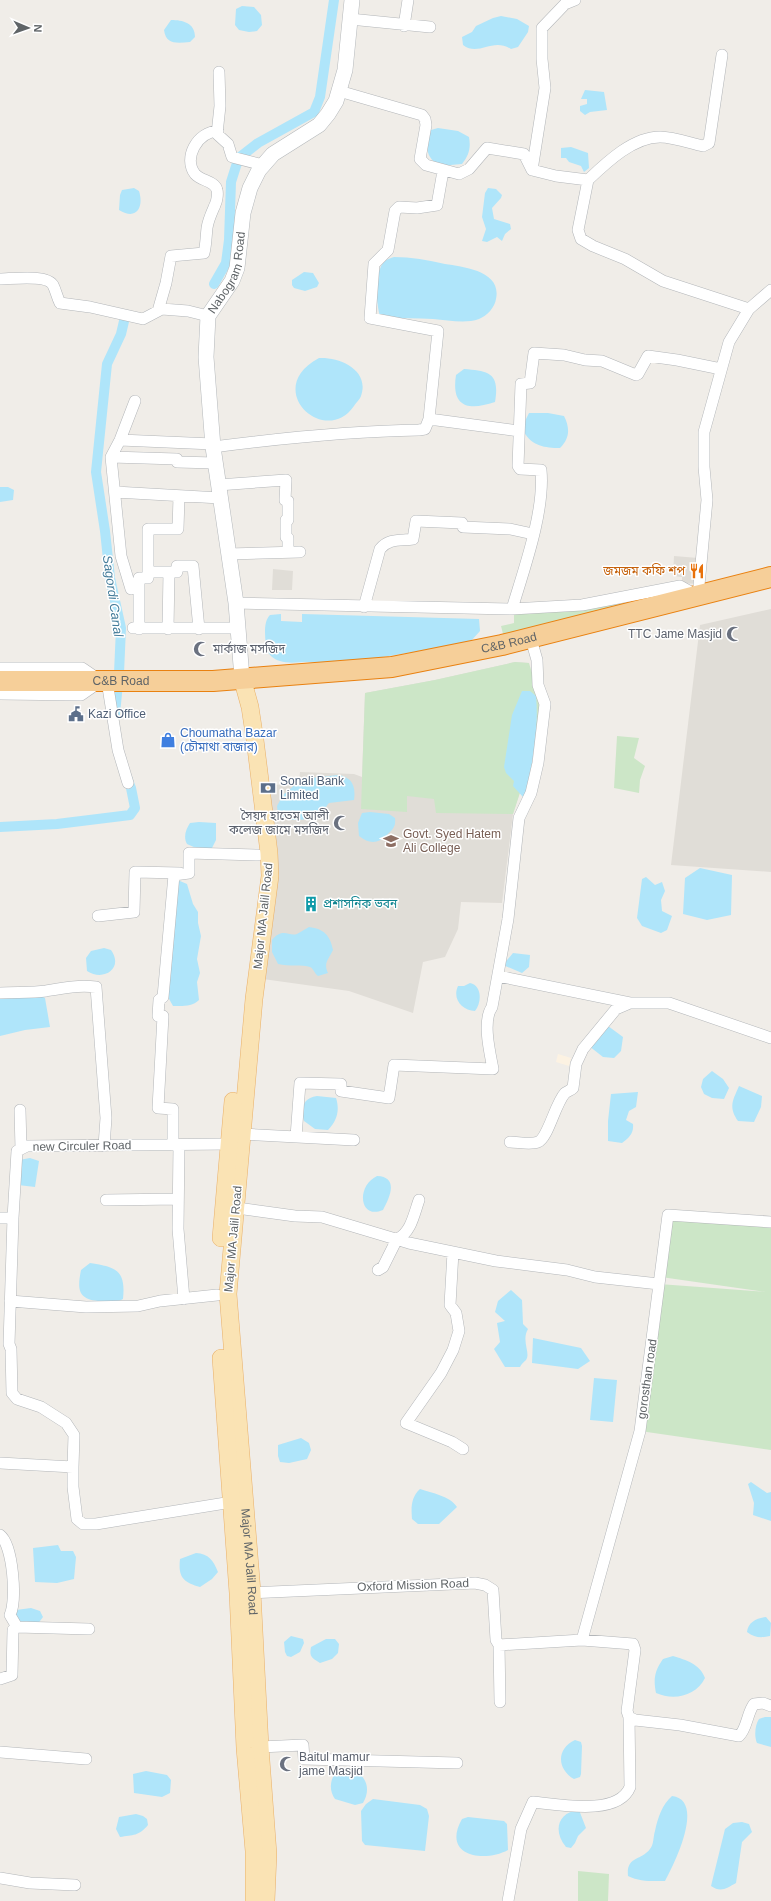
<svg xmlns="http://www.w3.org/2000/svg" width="771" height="1901" viewBox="0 0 771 1901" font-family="Helvetica,'Noto Sans Bengali',sans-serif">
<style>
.commercial{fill:#fcf2e2}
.education{fill:#e0ddd7}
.green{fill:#cce6c7}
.water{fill:#afe5fa}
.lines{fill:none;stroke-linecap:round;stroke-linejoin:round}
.canal{stroke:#afe5fa;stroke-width:10}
.street-casing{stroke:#b3b6b9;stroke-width:12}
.secondary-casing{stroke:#b4b8bb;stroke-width:16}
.primary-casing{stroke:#e9b069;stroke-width:18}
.highway-casing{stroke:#e98110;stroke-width:22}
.street{stroke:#fff;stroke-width:11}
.secondary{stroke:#fff;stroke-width:15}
.primary{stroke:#fae3b4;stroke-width:17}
.highway{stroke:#f6cf99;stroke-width:20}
.labels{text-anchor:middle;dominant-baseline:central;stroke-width:3;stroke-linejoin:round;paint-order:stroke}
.street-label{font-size:12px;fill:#5f6467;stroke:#fff}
.food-label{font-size:12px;fill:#c56008;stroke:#fff;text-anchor:end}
.worship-label{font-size:12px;fill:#5b616d;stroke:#fff;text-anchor:end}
.service-label{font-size:12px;fill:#4e5e75;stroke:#fff;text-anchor:start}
.shop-label{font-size:12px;fill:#366cbe;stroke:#fff;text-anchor:start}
.education-label{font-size:12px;fill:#785e54;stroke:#fff;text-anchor:start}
.culture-label{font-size:12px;fill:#0d838f;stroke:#fff;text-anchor:start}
.water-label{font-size:13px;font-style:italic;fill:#457d9b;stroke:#fff}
</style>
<rect width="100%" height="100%" fill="#f0ede8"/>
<path class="commercial" d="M558,1054L571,1058L569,1066L556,1062Z"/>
<path class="education" d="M674,556L698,558L697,584L682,583V577L673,576Z
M273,569L293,571L292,590H272Z
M771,609V872L671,865L700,625Z
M515,662L529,663L526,772L513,814L502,903L461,902L458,929L445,957L423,962L413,1013L349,991L263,979L267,786L299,782L300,772L354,774L362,777L365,693L435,680Z"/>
<path class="green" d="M679,590L505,642L501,626L514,623V613Z
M515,662L529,663L539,696L541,729L513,814L436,813L434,799L407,796V812L361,809L365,693L435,680Z
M617,736L639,738L634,758L645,766L640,780L639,793L614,788Z
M668,1215L771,1222V1450L640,1431L659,1284L766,1292L661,1277Z
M578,1871L609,1874L608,1901H578Z"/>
<path class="water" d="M242,6L254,7L261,15L262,25L257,31L249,32L239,30L235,25L236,9Z
M501,16L517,19L529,26L528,32L518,47L511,49C492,37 479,57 463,45L462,37L472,32L476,26L493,18Z
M171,20C183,20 195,23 195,37L190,42C177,43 166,45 164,30Z
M585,90L604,92L607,110L590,112L585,115L580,111V106L587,104V99H581Z
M438,128L458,131L469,137C471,148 469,155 462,164L439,166C424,155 426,147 431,130Z
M571,147L588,153L589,168L584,172L581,166L569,162L566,158H561V148Z
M134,188L139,191C144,207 137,221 119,210L120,195L122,190Z
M488,188L496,189L502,195L501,198L492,208L494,219L510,224L511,229L505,234L502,241L497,237L487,242L482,241L486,229L482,217L485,193Z
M394,257C411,257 428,260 445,264C464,267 502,271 496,299C495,307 487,316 479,319C465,324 448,320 433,319C417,318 401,318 384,318L380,316C376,304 374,270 385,261C387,259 391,258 394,257Z
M304,272L313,273L319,283L317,287L305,291L294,288L292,285V280Z
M319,358C340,357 370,370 361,396C360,399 356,403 354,406C325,448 261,389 319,358Z
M464,369C489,371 500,373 495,402C468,411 451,407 456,375Z
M529,413H548L564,416C570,428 570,438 560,448C545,448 532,446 524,432L525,421Z
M0,487H8L14,490L13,500L0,502Z
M281,614V621L302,622V614L479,619L480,631L471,641C417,651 363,664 307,662C299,662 288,664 280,661C273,659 270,655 266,650C266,640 262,623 270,615Z
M522,691H530L536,696C539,729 533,761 526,793L523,797L513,786L514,781L506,773L504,767L512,715Z
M338,775C352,777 356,786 354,800L329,803C326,806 324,811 321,813C309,821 289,823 278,814L277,806L283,795L302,779Z
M370,812L389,814L395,818C396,827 393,829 387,835C378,844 369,844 359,836L358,823L362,813Z
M199,822L216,823V840L212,848H196L187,844C183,837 186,829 190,823Z
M700,868L732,875L731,915L707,920L683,914L685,878Z
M646,877L655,885L662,882L665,891L661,900L662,911L672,916L667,930L661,933L642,926L637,918L642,879Z
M180,881L187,884L193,904L198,912V923L201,936L197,959L200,973L197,982L199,1000C192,1007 183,1006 173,1006L168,997L176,883Z
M309,927C324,929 330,935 333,950C329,959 323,963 328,973L318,976C315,974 313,968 310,967C303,964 289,967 278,964L272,952V940C283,927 289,937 297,934C301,932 305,929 309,927Z
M104,948L111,950C124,968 104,982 87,971L86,958L91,951Z
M513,953L530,955L529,967L522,973L503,965Z
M470,983C482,985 482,1003 475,1011C462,1010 452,999 458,986H464Z
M36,994L45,998L50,1027L25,1030L0,1036V998Z
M608,1026L623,1037L621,1051L614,1058L603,1057L589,1046Z
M712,1071L723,1079L729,1088L724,1099L712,1098L704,1094L701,1087L703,1079Z
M739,1086L762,1096L761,1107L754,1122L738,1121C728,1107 733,1100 739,1086Z
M638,1092L636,1107L629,1111L626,1120L633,1124C634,1133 629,1138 622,1143L608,1141V1121L611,1094Z
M317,1096L336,1098C340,1110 337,1121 328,1130L315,1129L304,1121C301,1109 302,1098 317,1096Z
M30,1158L39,1161L35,1187L18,1185L19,1160Z
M377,1176C399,1177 390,1197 383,1210C359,1220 356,1186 377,1176Z
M90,1263C116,1267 126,1270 123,1299C116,1303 110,1302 101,1301C78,1300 77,1290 81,1270Z
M511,1290L522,1300L523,1324L528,1329C521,1341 531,1353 526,1360C524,1362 521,1364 520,1367H505L494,1349L500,1342L497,1323L505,1321L495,1312L498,1301Z
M533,1338L581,1348L590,1361L578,1369L532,1363Z
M594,1378L617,1380L613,1422L590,1420Z
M301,1438L309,1443L311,1450L307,1459L289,1463L280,1462L278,1456V1445Z
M751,1482L767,1493L771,1492V1521L753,1515L754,1503L748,1484Z
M420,1489C432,1493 450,1496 457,1507L439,1524H418L412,1519C411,1508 411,1497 420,1489Z
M58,1545L61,1551H73L76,1557L74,1579L57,1583L35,1582L33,1548Z
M196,1553C209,1554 213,1560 218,1572L212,1579L200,1587C183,1582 178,1577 180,1559Z
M31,1608L40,1611L43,1617L37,1625L21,1626L15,1617L16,1610Z
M766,1617L771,1623L770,1636C761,1638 755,1638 747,1632C748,1622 757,1618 766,1617Z
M291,1636L303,1639L304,1643L300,1652L291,1657L287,1656L285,1652L284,1642Z
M326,1639H335L339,1644L338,1653L332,1659L320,1663C312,1658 309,1657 311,1647Z
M673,1656C686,1660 700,1664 705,1678C696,1696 674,1701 656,1693C653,1679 655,1670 663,1659Z
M765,1717H771V1747L757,1743C754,1736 755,1725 759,1719Z
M575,1740L581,1742L582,1746L581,1774L580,1777L574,1779C557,1769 556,1749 575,1740Z
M352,1770C367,1775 371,1790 363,1803L355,1805L335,1799C329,1791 330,1781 335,1773Z
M146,1771L167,1775L171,1780L170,1793L162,1797L134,1793L133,1774Z
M672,1796C706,1800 674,1865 665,1881C652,1881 640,1882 628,1876C626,1856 641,1861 650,1849C654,1844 653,1837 655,1831C658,1817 662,1805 672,1796Z
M373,1799L420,1805L427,1809L429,1816L425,1851L365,1845L362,1841L361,1811L366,1804Z
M579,1810L586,1828L578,1836L575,1843L571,1848L566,1847C553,1832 557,1812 579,1810Z
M136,1814L143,1816L147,1819L148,1825C139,1836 133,1835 120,1837L116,1829L119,1817Z
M468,1817L504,1821L507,1824L508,1850C484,1863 441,1856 462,1819Z
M742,1822L749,1824L752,1832L742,1842L736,1883C727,1888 721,1893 711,1886L725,1829L733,1823Z"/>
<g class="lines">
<path class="canal" d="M240,157L258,143L314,112L320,97L334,0
M214,284L226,263L229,240L231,182L237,163
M115,714L119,673L121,628L110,578L105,531L96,472L107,364L121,334L125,317
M0,827L57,824L130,815L135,808L131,788L126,775"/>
<g class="street-casing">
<path id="street" d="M350,19L430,27
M404,26L408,0
M219,72L220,106L217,134L228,144L232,157L263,165
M339,91L422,115L425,119L426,125L420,159L426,165L459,174L469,169L487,148L524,154L532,170L556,176L588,180C607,162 633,137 660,137C673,137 690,143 703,146L709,143L722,55
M532,170L545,88L542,59V28L565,4L575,0
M588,180L578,230L581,239L593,246L625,259L663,281L749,309
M0,279C11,279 47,274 53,285C56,291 57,297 60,303L90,307L143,319L162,309L188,311L208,316
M158,311L166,283L171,256L204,253C206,245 206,237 207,228C208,220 212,212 215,205C217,201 218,194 217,190C215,181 201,181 195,174C183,158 197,132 218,131
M429,419L438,331L370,318L374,264L388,250L395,211L399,207L417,208L437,205L443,171
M120,440L213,444
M213,447C282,438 350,431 419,430L425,429L429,419L519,431
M111,457L177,459V462L215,463
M218,485L286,480L285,500L288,501V520H286V537L288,538V552
M115,492L220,498
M228,554L300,552
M148,572H177V566H193L199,629
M131,589L121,556L111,457L120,440L135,401
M236,603L512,609L582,605L680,586L698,596L707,500L704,467V432L729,342L749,309L771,290
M364,607L380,549C389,538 401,541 413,539L416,521L462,523L463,527L510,529L533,534
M512,609C524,569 545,511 541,470L520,469L518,466L521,384L530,383L534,353L564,355L585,360L602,361L636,375L638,374L648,356L677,360L721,369
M133,628H238
M139,629V578H148V529H178L179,497
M168,629L169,572
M0,668H82L101,681L81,695L0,694
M107,681L118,750L128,783
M98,916L134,912L135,872L180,873
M498,976L630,1003H669L771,1038
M0,993C15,992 32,993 46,991C63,988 78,985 96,987L106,1118L104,1146
M20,1110L21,1149
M242,1134L354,1140
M296,1137L300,1083L341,1084V1091L389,1098L394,1065L493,1069C490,1053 482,1021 492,1007L508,919L519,818L531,793L538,763L542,729L545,704L538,685L537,660L533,646
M510,1142C518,1142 531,1145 538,1142C548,1138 555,1104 565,1093C568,1091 571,1090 573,1088L576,1064L583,1049L616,1009L630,1003
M173,1145V1109L158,1108L163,1016H158L159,1000L163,997L174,875L189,873V853L258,855
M179,1145L178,1229L184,1299
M106,1200L178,1199
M230,1207L295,1216L322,1217L409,1243L496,1261L567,1270L595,1277L659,1284
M0,1218H13L17,1151L27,1146L228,1144
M13,1218L9,1344L11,1349L12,1393L17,1399L41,1407L66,1423L74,1435L73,1467
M453,1252L450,1305L456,1313L459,1331L453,1350L441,1373L406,1423L452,1442L463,1449
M378,1270L383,1267L397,1239C411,1233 414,1214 419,1200
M10,1301L86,1307L138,1306L160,1301L217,1295
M0,1463L73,1467V1487L77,1519L83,1524H96L238,1501
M0,1535C13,1545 17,1600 10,1615L17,1627L13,1630L12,1675L0,1679
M246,1593L475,1583L485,1585L493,1590L496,1640L499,1645L582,1640L633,1644L635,1650L627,1711L629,1717L635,1720L680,1725L739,1736C747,1729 747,1713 754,1704L763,1703L771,1706
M17,1627L89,1629
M582,1640L640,1431L668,1215L771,1222
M499,1645L500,1702
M260,1747L303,1745L304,1759L457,1763
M0,1752L86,1759
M0,1878L30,1883L75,1885
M508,1901L521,1829L533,1802C557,1804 618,1817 630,1787L629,1717"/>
</g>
<g class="secondary-casing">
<g id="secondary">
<path id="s1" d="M242,678L236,603L213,447L206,357L208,316L232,281L237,268L243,213L250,188L259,170L273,154L319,125L328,114L336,101L345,70L352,0"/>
</g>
</g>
<g class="primary-casing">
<g id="primary">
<path id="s2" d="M242,678L250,707L255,740L269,853L270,876L254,999L228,1294L252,1592L260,1747L268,1854L266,1901"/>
<path d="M221,1238L233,1101"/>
<path d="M221,1358L238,1593L245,1748L254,1851V1901"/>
</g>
</g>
<g class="highway-casing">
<g id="highway">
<path id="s3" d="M0,681H213L392,667L502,645L771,577"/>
</g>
</g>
<use href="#street" class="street"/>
<use href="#secondary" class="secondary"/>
<use href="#primary" class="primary"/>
<use href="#highway" class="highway"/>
</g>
<defs>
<g id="restaurant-bare" transform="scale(1.2)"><path d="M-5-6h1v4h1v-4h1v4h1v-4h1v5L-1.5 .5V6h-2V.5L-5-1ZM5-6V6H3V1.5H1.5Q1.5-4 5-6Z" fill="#e8710a" stroke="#fff" stroke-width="2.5" paint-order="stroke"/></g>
<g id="mosque-bare" transform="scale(1.2)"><path d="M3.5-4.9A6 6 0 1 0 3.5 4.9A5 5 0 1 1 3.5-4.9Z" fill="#6b7280" stroke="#fff" stroke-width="2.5" paint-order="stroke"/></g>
<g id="civic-bare" transform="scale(1.2)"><path d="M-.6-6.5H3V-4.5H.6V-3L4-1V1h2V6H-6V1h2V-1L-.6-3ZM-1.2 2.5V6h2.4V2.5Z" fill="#5c6f8a" stroke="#fff" stroke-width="2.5" paint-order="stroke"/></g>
<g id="shop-bare" transform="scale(1.2)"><path d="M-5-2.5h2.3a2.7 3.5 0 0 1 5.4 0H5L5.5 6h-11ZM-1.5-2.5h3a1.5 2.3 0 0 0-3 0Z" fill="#3f7fe0" stroke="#fff" stroke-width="2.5" paint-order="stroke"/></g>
<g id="bank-bare" transform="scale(1.2)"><path d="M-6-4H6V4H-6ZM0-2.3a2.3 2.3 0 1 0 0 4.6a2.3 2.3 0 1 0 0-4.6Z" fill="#5c6f8a" stroke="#fff" stroke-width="2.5" paint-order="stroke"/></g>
<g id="university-bare" transform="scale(1.2)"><path d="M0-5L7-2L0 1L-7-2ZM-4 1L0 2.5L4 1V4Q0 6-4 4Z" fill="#8d6e63" stroke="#fff" stroke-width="2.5" paint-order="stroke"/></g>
<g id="building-bare" transform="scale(1.2)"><path d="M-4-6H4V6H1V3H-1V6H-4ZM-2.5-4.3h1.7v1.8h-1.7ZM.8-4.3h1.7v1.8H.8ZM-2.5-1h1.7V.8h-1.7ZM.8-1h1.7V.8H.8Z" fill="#0f9aa8" stroke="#fff" stroke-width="2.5" paint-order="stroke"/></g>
</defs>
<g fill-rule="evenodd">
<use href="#restaurant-bare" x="697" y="571"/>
<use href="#mosque-bare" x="734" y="634"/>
<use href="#mosque-bare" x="201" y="649"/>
<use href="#civic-bare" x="76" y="714"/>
<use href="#shop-bare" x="168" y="740"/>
<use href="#bank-bare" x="268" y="788"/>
<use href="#mosque-bare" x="341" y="823"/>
<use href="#university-bare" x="391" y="841"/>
<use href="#building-bare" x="311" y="904"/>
<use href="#mosque-bare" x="287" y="1764"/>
</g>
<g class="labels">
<g class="street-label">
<text stroke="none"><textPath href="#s1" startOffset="413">Nabogram Road</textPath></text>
<text stroke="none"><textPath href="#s3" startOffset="512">C&amp;B Road</textPath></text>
<text stroke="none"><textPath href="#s3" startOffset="121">C&amp;B Road</textPath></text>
<text transform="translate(263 916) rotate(-84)">Major MA Jalil Road</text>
<text transform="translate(82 1146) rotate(-1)">new Circuler Road</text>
<text transform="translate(233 1239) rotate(-85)">Major MA Jalil Road</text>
<text transform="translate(647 1379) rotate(-82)">gorosthan road</text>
<text stroke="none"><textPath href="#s2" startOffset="889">Major MA Jalil Road</textPath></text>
<text transform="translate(413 1585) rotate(-2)">Oxford Mission Road</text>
</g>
<g class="food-label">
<text x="685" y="571">জমজম কফি শপ</text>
</g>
<g class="worship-label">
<text x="722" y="634">TTC Jame Masjid</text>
<text x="213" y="649" text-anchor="start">মার্কাজ মসজিদ</text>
<text x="329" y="816">সৈয়দ হাতেম আলী<tspan x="329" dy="14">কলেজ জামে মসজিদ</tspan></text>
<text x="299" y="1757" text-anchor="start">Baitul mamur<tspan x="299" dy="14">jame Masjid</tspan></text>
</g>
<g class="service-label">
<text x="88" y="714">Kazi Office</text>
<text x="280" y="781">Sonali Bank<tspan x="280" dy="14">Limited</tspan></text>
</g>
<g class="shop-label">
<text x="180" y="733">Choumatha Bazar<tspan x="180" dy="14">(চৌমাথা বাজার)</tspan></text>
</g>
<g class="education-label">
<text x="403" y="834">Govt. Syed Hatem<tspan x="403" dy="14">Ali College</tspan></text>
</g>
<g class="culture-label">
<text x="323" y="904">প্রশাসনিক ভবন</text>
</g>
<g class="water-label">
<text transform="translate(113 596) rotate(82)">Sagordi Canal</text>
</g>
</g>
<g transform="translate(28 28) rotate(92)" stroke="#ffffff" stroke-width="3" paint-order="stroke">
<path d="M0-3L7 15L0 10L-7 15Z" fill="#5f6467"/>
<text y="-6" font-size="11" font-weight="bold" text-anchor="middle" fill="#5f6467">N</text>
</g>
</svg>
